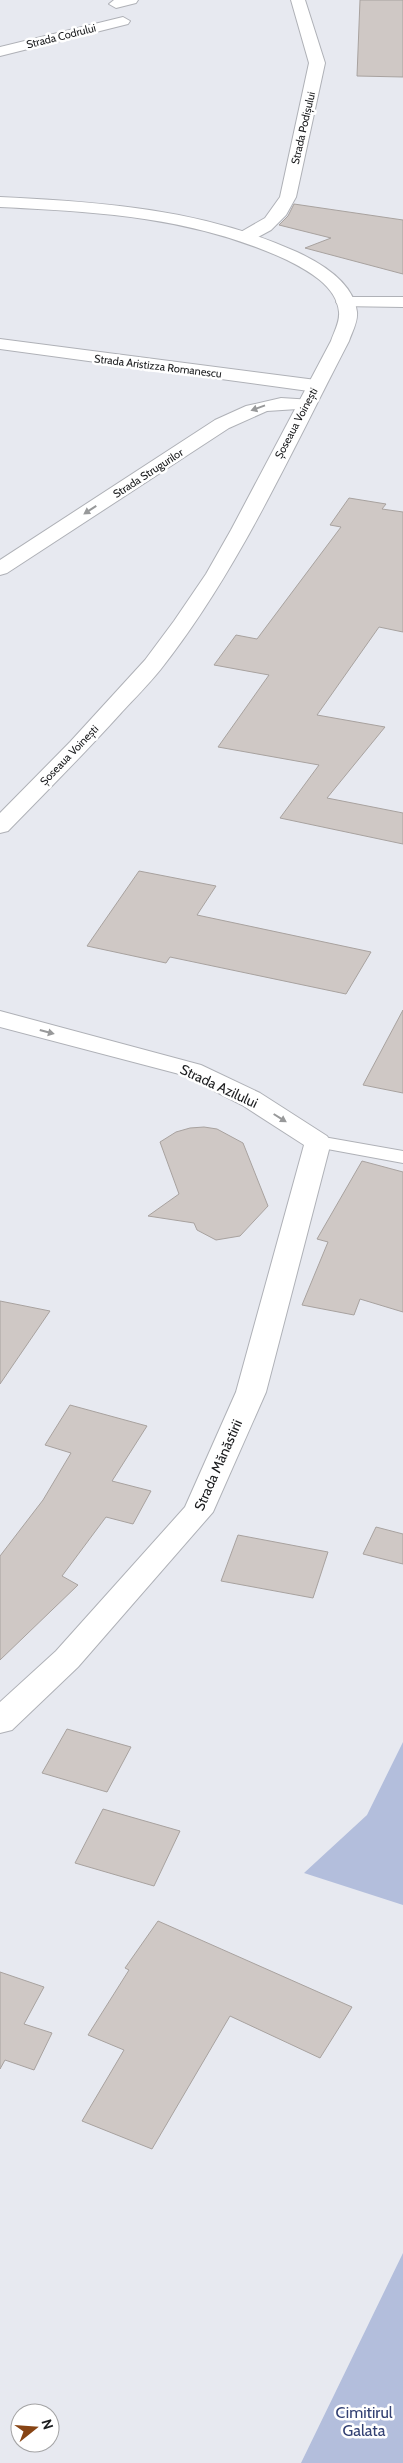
<svg xmlns="http://www.w3.org/2000/svg" width="403" height="2463" viewBox="0 0 403 2463" font-family="Cabin,sans-serif">
<style>
.green{fill:#b3bedc}
.building{fill:#cfc8c5;stroke:#a8a29f}
.lines{fill:none;stroke-linecap:round;stroke-linejoin:round}
.lane-casing{stroke:#afb1b7;stroke-width:2}
.street-casing{stroke:#afb1b7;stroke-width:2}
.secondary-casing{stroke:#afb1b7;stroke-width:2}
.lane{fill:#fff;fill-rule:evenodd}
.street{fill:#fff;fill-rule:evenodd}
.secondary{fill:#fff;fill-rule:evenodd}
.oneway{fill:#98999a}
.labels{text-anchor:middle;dominant-baseline:central;stroke-width:5;stroke-linejoin:round;paint-order:stroke}
.far-street-label{font-size:11px;fill:#1b1c1e;stroke:#fff}
.street-label{font-size:14px;fill:#1b1c1e;stroke:#fff}
.near-park-label{font-size:16px;fill:#334173;stroke:#fff}
</style>
<rect width="100%" height="100%" fill="#e7e9f0"/>
<path class="green" d="M403,1742V1905L304,1873L367,1815Z
M403,2253V2463H301Z"/>
<path class="building" d="M360,0H403V77L357,76Z
M294,204L403,220V274L305,248L331,238L279,225L288,216Z
M349,498L386,504L382,509L403,512V632L379,627L317,715L385,727L327,798L403,813V844L280,818L319,765L218,747L269,675L214,665L236,635L257,639L341,527L330,525Z
M139,871L216,886L197,915L371,952L346,994L170,957L166,963L87,946Z
M403,1010V1093L363,1085Z
M204,1127L217,1129L243,1143L268,1206L240,1236L216,1240L197,1230L194,1223L148,1216L179,1194L160,1142L176,1132L190,1128Z
M362,1161L403,1172V1312L360,1299L354,1315L302,1305L328,1242L317,1239Z
M0,1301L50,1311L0,1384Z
M70,1405L147,1426L112,1481L151,1491L133,1524L106,1517L62,1576L78,1585L0,1660V1556L43,1500L71,1453L45,1445Z
M376,1527L403,1534V1564L363,1554Z
M238,1535L328,1552L313,1598L221,1581Z
M67,1729L131,1747L107,1792L42,1773Z
M103,1809L180,1831L154,1886L75,1863Z
M158,1921L352,2007L320,2058L230,2016L152,2149L82,2121L124,2050L88,2035L129,1970L125,1968Z
M0,1972L44,1987L24,2024L52,2033L34,2070L5,2060L0,2069Z"/>
<g class="lines">
<g class="lane-casing">
<path id="lane" d="M318,1136L403,1151V1163L311,1146L308,1142L311,1138Z"/>
</g>
<g class="street-casing">
<path id="street" d="M114,0H138L136,3L116,8L109,4Z
M291,0H305L325,63L296,197L286,215L271,230L251,241H239L237,237L239,233L265,218L280,197L309,63Z
M123,17L130,21L128,24L0,56V47Z
M345,297H403V307L339,306L336,302L339,298Z
M0,339L316,380L323,382L325,386L323,390L316,392L0,349Z
M281,398L313,400L315,404L313,408L267,411L229,428L7,573L0,575V560L215,420L246,406Z
M0,1011L201,1065L260,1093L327,1136L331,1142L266,1392L213,1512L78,1667L12,1730L0,1733V1702L56,1651L185,1507L236,1392L304,1145L242,1105L183,1075L0,1027Z"/>
</g>
<g class="secondary-casing">
<path id="secondary" d="M0,197C102,202 203,209 297,252C321,263 354,283 357,312C358,322 352,332 349,341C291,452 239,570 161,669C149,684 134,699 121,713C84,754 46,792 8,831L0,833V813L70,742L145,660L174,621L206,574L231,530L331,341C334,332 340,322 339,312C337,286 307,270 287,260C194,217 100,212 0,207Z"/>
</g>
<use href="#lane" class="lane"/>
<use href="#street" class="street"/>
<use href="#secondary" class="secondary"/>
</g>
<defs><path id="oneway-solid" d="M-6-.8H1V-3.2L6.5 0L1 3.2V.8H-6Z" transform="scale(1.25)"/></defs>
<g class="oneway">
<use href="#oneway-solid" transform="translate(258 408) rotate(160)"/>
<use href="#oneway-solid" transform="translate(90 510) rotate(147)"/>
<use href="#oneway-solid" transform="translate(47 1032) rotate(15)"/>
<use href="#oneway-solid" transform="translate(280 1118) rotate(32)"/>
</g>
<g class="labels">
<g class="far-street-label">
<text transform="translate(61 36) rotate(-14)">Strada Codrului</text>
<text transform="translate(303 128) rotate(-77)">Strada Podișului</text>
<text transform="translate(158 366) rotate(7)">Strada Aristizza Romanescu</text>
<text transform="translate(296 423) rotate(-62)">Șoseaua Voinești</text>
<text transform="translate(148 473) rotate(-33)">Strada Strugurilor</text>
<text transform="translate(69 755) rotate(-46)">Șoseaua Voinești</text>
</g>
<g class="street-label">
<text transform="translate(219 1086) rotate(25)">Strada Azilului</text>
<text transform="translate(218 1465) rotate(-66)">Strada Mănăstirii</text>
</g>
<g class="near-park-label">
<text x="364" y="2412">Cimitirul<tspan x="364" dy="18">Galata</tspan></text>
</g>
</g>
<g transform="translate(35 2428) rotate(73)"><circle r="24" fill="#ffffff" stroke="#a4a4a5"/>
<path d="M0-4L9 19L0 12L-9 19Z" fill="#874414"/>
<text y="-8" font-size="14" font-weight="bold" text-anchor="middle" fill="#1b1c1e">N</text>
</g>
</svg>
